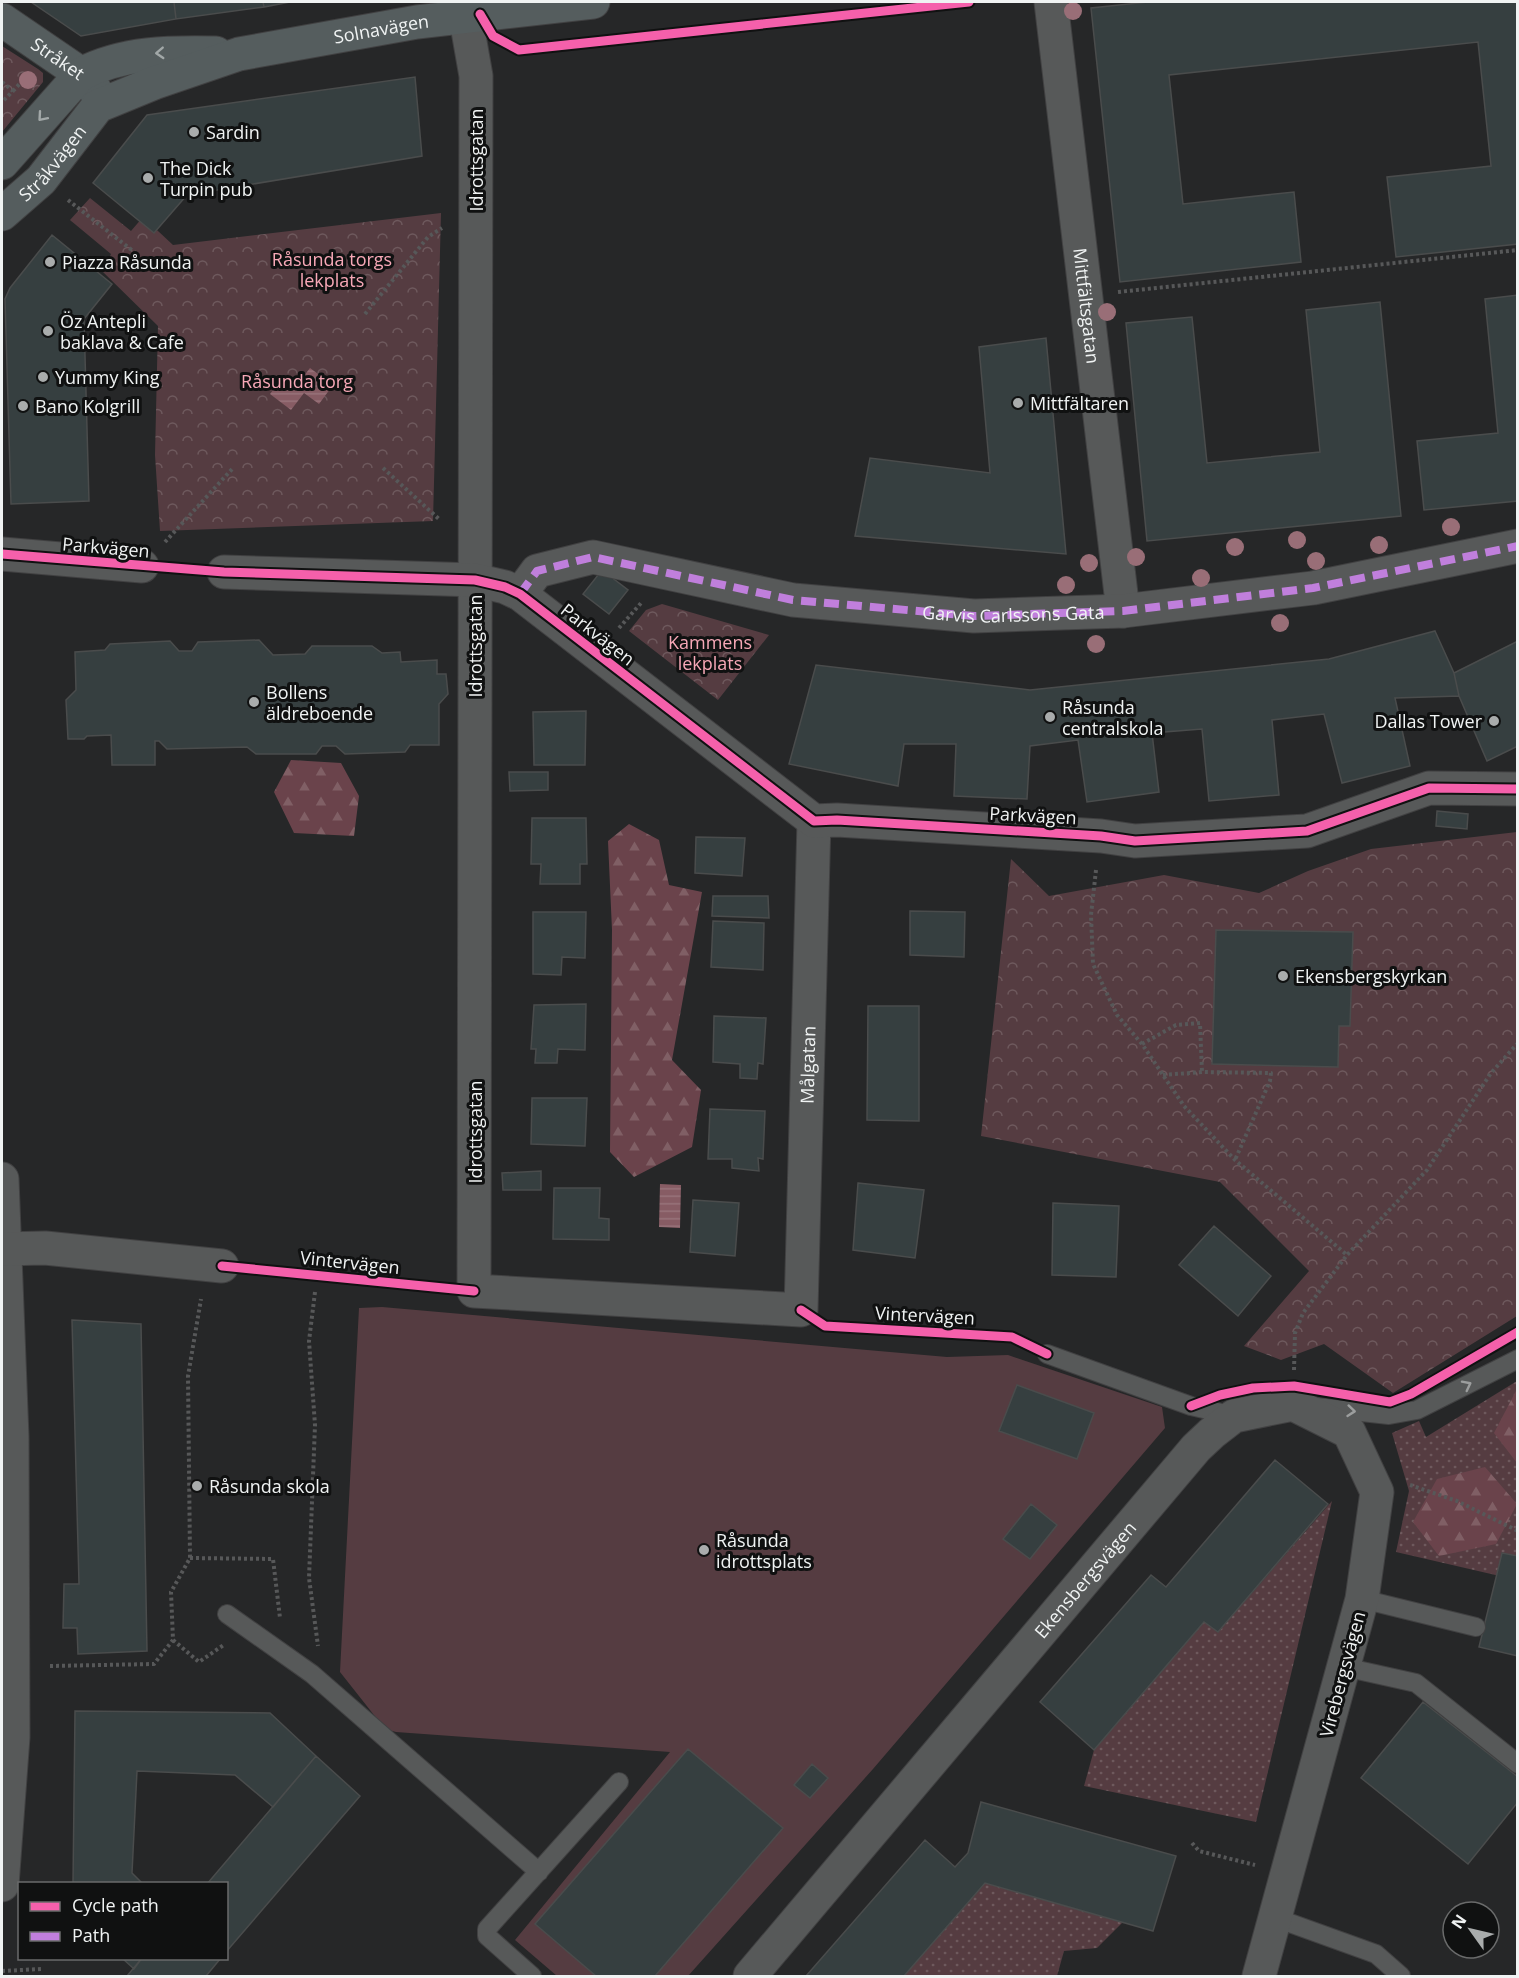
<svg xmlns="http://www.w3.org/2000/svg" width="1519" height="1978" viewBox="0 0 1519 1978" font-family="'Open Sans',sans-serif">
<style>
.grass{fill:url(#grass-dots)}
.forest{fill:url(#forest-firs)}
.park{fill:url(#park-crowns)}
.pitch{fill:#553c41}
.water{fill:url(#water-rules)}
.building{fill:#363f40;stroke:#4a4c4c;stroke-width:1.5}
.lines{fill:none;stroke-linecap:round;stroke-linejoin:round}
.lane-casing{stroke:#414142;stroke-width:20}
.street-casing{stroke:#414142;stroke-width:35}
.secondary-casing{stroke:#414142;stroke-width:35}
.path{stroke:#575859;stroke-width:4;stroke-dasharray:3 3;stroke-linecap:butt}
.lane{stroke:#575959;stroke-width:18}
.street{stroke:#575959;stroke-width:33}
.secondary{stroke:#555d5e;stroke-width:33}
.quiet{stroke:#c07fdc;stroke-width:8;stroke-dasharray:15 8;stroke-linecap:butt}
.cycleway-casing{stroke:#101111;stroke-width:13}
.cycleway{stroke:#f560ab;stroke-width:9}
.tree{fill:#996e77}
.oneway{stroke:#a2a8a8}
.oneway2{stroke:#9c9e9e}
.poi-dot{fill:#a9acac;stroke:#101111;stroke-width:2}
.labels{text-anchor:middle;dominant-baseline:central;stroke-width:6;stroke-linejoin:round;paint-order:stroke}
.street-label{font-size:18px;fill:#f0f3f3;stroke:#101111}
.poi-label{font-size:18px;fill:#f0f3f3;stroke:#101111;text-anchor:start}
.park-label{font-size:18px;fill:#f7a8b7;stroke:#101111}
</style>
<defs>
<pattern id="grass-dots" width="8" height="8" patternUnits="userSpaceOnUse" patternTransform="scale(1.5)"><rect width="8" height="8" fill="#553c41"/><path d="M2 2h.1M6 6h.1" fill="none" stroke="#6e595d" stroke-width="1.8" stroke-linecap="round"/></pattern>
<pattern id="forest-firs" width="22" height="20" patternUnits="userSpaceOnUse" patternTransform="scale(1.5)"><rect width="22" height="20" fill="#6a434b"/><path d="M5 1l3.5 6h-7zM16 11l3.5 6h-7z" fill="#805f65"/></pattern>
<pattern id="park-crowns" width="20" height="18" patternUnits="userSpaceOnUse" patternTransform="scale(1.5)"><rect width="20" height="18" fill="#553c41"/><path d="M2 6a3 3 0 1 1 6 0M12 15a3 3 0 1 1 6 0" fill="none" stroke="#6e595d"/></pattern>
<pattern id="water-rules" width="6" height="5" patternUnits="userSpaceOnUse" patternTransform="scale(1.5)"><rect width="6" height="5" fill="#875c64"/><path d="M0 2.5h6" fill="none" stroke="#98747b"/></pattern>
</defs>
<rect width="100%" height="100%" fill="#262728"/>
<path class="grass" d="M1517,1381V1580L1396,1552L1409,1491L1392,1433L1419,1421L1426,1437Z
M1332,1501L1256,1822L1084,1786L1094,1750L1204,1622L1218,1632Z
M985,1883L1123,1922L1097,1948L1064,1951L1057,1976H904Z"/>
<path class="forest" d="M291,760L341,763L359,796L354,836L294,833L274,792Z
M629,824L659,840L669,885L702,892L672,1060L701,1090L692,1147L634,1177L610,1152L612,930L608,841Z
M1517,1389V1463L1494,1433Z
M1485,1467L1517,1504L1496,1544L1439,1556L1413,1522L1437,1479Z"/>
<path class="park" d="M2,46L38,69L43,73V82L2,132Z
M90,198L131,231L143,217L173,245L441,213L433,521L160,531L155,455L158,326L103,272L111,254L70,220Z
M662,604L769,635L718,700L629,631L646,610Z
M1517,832V1316L1393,1393L1324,1344L1281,1360L1244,1346L1309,1271L1220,1182L981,1136L1011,859L1049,896L1164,875L1259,893L1308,871L1371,849Z"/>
<path class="pitch" d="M382,1307L947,1357L1008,1355L1162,1407L1165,1428L873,1769L688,1976H557L515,1940L670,1752L396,1732L385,1729L340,1672L359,1308Z"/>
<path class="water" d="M310,368L333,385L319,404L304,393L291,410L270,394L284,376L297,385Z
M660,1184L681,1185L680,1228L659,1227Z"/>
<path class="building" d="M31,2H174L176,19L81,36Z
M174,2H263L264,7L176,19Z
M263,2H290L264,7Z
M1148,2H1518V244L1396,257L1387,177L1491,166L1478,42L1169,75L1183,204L1294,192L1301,262L1120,282L1091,8Z
M415,77L422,156L187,195L154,233L93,183L147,115Z
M52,235L112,284L84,319L89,501L11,504L5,299L10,288Z
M1518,295V501L1424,510L1417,441L1498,433L1485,299Z
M1380,302L1401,516L1147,541L1126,323L1192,317L1207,463L1320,452L1306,310Z
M1046,338L1066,554L855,536L870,458L990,473L979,347Z
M602,570L628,590L609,614L583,594Z
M1435,631L1454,673L1459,696L1395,698L1410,766L1342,783L1324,714L1272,720L1279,795L1209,801L1202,729L1152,733L1159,792L1087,802L1078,740L1030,746L1027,799L954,796L956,744H904L898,786L789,764L816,665L1030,690L1329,659Z
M259,640L273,655L305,654L312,646H372L382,653L400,652L401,662L437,660V674H446L448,694L439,704V745H410L405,752L345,754L336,746H322L316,754H256L247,747L167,749L159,741H155V765H112L111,735L87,736L84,739H68L66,700L76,690L75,652L105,650L110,644L170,641L179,651H192L198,642Z
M1518,641V746L1487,761L1459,696L1454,673Z
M586,711L585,765H534L533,712Z
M509,772H548V790L510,791Z
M1437,811L1468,814L1467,829L1436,826Z
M532,818H586L587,864H580V884H540L541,864H531Z
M696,837L745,838L742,876L695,873Z
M713,896H768L769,918L712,916Z
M910,911L965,912L964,957L910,955Z
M533,912H586L585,958L562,957L561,975L533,974Z
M713,921L764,923L763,970L711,967Z
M1216,930L1353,932L1350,1026H1339L1338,1067L1212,1064Z
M586,1004L585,1050L558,1049L557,1063H535L536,1049H531L534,1005Z
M868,1006H919V1121L867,1120Z
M714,1016L766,1018L763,1064L758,1063L757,1079L740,1078V1064L713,1062Z
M532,1098H587L585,1146L531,1144Z
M710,1109L765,1111L763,1159L758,1158L759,1171L732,1168V1159H708Z
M541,1171V1190H503L502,1173Z
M858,1183L924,1190L915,1258L853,1250Z
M554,1188H600L599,1218L609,1219V1240L553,1239Z
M693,1200L739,1203L735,1256L690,1252Z
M1053,1203L1119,1206L1116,1277L1052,1275Z
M1214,1226L1271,1276L1238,1316L1179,1265Z
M72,1320L141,1324L147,1651L78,1654L77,1628H63L64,1584H79Z
M1017,1385L1094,1413L1077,1459L999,1431Z
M1275,1460L1328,1504L1218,1632L1204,1622L1094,1750L1040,1702L1151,1575L1166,1587Z
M1031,1504L1057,1525L1030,1559L1003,1539Z
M1502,1553L1518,1556V1656L1479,1647Z
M1423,1702L1518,1777V1802L1468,1864L1361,1778Z
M75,1711L270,1713L316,1756L273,1807L235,1775L137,1771L132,1873L143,1884H73Z
M688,1749L783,1828L655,1976H596L535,1924Z
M316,1756L360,1796L226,1952V1884H207Z
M812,1764L828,1778L810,1798L794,1785Z
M981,1802L1176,1856L1153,1931L985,1883L904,1976H806L925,1840L955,1867L968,1853Z
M122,1958H142L134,1969Z
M142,1958H221L206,1976H127Z"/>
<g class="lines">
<g class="lane-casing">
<path id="lane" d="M1047,1354L1191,1406L1234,1416
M1316,1407L1389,1415L1417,1410L1518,1359
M1362,1599L1476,1627
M227,1614L312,1674L539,1872
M1344,1667L1416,1683L1518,1764
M1276,1918L1376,1954L1401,1976
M532,1976L487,1936V1929L619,1782"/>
</g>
<g class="street-casing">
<g id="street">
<path id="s1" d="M463,2L476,76L474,1291L801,1310L814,821"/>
<path id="s2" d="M1051,2L1123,611"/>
<path d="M2,554L142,566"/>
<path d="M224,572L475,580L505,587L520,594L814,821L837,820L1101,836L1135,841L1307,831L1429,788L1518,789"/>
<path id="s3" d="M520,594L537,571L593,557L793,600L974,616L1123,611L1313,588L1518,546"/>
<path d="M2,1179L12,1437L13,1737L2,1885"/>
<path d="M2,1249L45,1248L222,1266"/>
<path id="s4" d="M750,1976L1196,1448L1212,1433L1234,1416L1293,1404L1349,1432L1377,1492L1362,1599L1259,1976"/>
</g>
</g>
<g class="secondary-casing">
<g id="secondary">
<path id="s5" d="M2,20L87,78L95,90"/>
<path d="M2,163L81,74C124,52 170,52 216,53"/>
<path id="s6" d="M2,214L41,180L98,106L154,83L239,54L417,22L593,2"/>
</g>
</g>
<path class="path" d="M2,82L13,91L2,102
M13,91L25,78
M68,200L138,255
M1118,292L1518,250
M365,314L428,237L442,228
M383,468L440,520
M165,542L233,468
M619,628L642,602
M1096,870L1091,915L1093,964L1117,1015L1142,1044L1184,1106L1235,1160L1347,1255
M1142,1044L1176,1025L1200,1023L1202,1072
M1163,1075L1202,1072L1271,1073L1270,1081L1235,1160
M315,1292L309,1341L315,1425L309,1578L318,1646
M1294,1370L1295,1333L1303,1313L1347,1255L1427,1170L1491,1073L1518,1043
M1410,1485L1457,1501L1518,1531
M190,1558L273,1559L280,1618
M173,1640L199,1662L225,1644
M50,1666L154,1664L173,1640L171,1592L190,1558L188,1376L201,1299
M1192,1843L1199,1851L1255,1865
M2,1971L41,1969"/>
<use href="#lane" class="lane"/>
<use href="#street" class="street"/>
<use href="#secondary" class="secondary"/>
<path class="quiet" d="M520,594L537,571L593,557L793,600L974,616L1123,611L1313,588L1518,546"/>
<g class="cycleway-casing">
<path id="cycleway" d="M480,14L493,36L519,50L969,2
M2,554L224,572L475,580L505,587L520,594L814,821L837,820L1101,836L1135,841L1307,831L1429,788L1518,789
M222,1266L474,1291
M801,1310L825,1326L1012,1337L1047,1354
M1191,1406L1220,1395L1253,1388L1294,1386L1390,1402L1411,1394L1518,1332"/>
</g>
<use href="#cycleway" class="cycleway"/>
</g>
<g class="tree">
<circle cx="1073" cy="11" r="9"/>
<circle cx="28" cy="80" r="9"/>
<circle cx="1107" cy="312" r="9"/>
<circle cx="1451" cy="527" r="9"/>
<circle cx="1297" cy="540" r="9"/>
<circle cx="1379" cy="545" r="9"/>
<circle cx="1235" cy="547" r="9"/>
<circle cx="1136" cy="557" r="9"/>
<circle cx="1316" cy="561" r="9"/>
<circle cx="1089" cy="563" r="9"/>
<circle cx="1201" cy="578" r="9"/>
<circle cx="1066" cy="585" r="9"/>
<circle cx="1280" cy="623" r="9"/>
<circle cx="1096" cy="644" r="9"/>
</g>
<defs><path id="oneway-chevron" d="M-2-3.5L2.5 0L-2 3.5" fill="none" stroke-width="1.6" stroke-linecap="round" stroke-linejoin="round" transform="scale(1.5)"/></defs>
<g class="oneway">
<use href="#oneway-chevron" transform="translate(160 53) rotate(177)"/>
<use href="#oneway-chevron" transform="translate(42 117) rotate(131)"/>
</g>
<g class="oneway2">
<use href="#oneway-chevron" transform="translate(1467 1385) rotate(-27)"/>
<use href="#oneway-chevron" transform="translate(1351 1411) rotate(6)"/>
</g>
<g class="poi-dot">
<circle cx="194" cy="132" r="6"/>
<circle cx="148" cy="178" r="6"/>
<circle cx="50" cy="262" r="6"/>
<circle cx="48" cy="331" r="6"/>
<circle cx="43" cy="377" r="6"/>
<circle cx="1018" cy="403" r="6"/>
<circle cx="23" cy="406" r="6"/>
<circle cx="254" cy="702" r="6"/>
<circle cx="1050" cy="717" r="6"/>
<circle cx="1494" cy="721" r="6"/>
<circle cx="1283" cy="976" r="6"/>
<circle cx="197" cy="1486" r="6"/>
<circle cx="704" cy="1550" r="6"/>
</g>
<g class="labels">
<g class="street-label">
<text stroke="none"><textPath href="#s6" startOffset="440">Solnavägen</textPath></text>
<text stroke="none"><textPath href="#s5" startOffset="68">Stråket</textPath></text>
<text transform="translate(476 160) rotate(-90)">Idrottsgatan</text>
<text stroke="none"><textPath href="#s6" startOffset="72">Stråkvägen</textPath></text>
<text stroke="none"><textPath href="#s2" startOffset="306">Mittfältsgatan</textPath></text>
<text transform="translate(106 547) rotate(5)">Parkvägen</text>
<text stroke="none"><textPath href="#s3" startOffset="512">Garvis Carlssons Gata</textPath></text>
<text transform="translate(598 634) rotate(38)">Parkvägen</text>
<text transform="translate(475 646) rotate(-90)">Idrottsgatan</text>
<text transform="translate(1033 815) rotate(3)">Parkvägen</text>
<text stroke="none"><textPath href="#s1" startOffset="1863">Målgatan</textPath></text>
<text transform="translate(475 1132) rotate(-90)">Idrottsgatan</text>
<text transform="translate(350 1262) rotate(6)">Vintervägen</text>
<text transform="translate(925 1315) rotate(3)">Vintervägen</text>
<text stroke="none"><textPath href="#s4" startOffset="519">Ekensbergsvägen</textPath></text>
<text transform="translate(1342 1674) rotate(-75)">Virebergsvägen</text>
</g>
<g class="poi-label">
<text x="206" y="132">Sardin</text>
<text x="160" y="168">The Dick<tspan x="160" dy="21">Turpin pub</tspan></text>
<text x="62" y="262">Piazza Råsunda</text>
<text x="60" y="321">Öz Antepli<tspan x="60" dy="21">baklava &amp; Cafe</tspan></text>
<text x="55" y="377">Yummy King</text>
<text x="1030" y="403">Mittfältaren</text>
<text x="35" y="406">Bano Kolgrill</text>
<text x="266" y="692">Bollens<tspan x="266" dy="21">äldreboende</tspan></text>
<text x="1062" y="707">Råsunda<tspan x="1062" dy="21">centralskola</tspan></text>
<text x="1482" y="721" text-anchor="end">Dallas Tower</text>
<text x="1295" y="976">Ekensbergskyrkan</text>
<text x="209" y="1486">Råsunda skola</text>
<text x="716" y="1540">Råsunda<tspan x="716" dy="21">idrottsplats</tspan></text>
</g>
<g class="park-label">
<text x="332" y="259">Råsunda torgs<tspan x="332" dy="21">lekplats</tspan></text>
<text x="297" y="381">Råsunda torg</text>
<text x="710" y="642">Kammens<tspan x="710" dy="21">lekplats</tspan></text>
</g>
</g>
<rect width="1519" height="1978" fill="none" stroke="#f0f3f3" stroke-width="6"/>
<rect x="18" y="1882" width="210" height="78" fill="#101111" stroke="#6a6b6b" stroke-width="1.5"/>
<rect x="30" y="1902" width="30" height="9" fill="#f560ab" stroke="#6a6b6b" stroke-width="1.5"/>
<text x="72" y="1912" font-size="18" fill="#f0f3f3">Cycle path</text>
<rect x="30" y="1932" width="30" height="9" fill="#c07fdc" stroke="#6a6b6b" stroke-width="1.5"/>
<text x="72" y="1942" font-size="18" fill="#f0f3f3">Path</text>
<g transform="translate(1471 1930) rotate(304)"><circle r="28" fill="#101111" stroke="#6a6b6b" stroke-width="1.5"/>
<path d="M0-4.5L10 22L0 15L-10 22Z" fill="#a9acac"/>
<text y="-9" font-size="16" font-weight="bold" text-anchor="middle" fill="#f0f3f3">N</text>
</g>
</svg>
